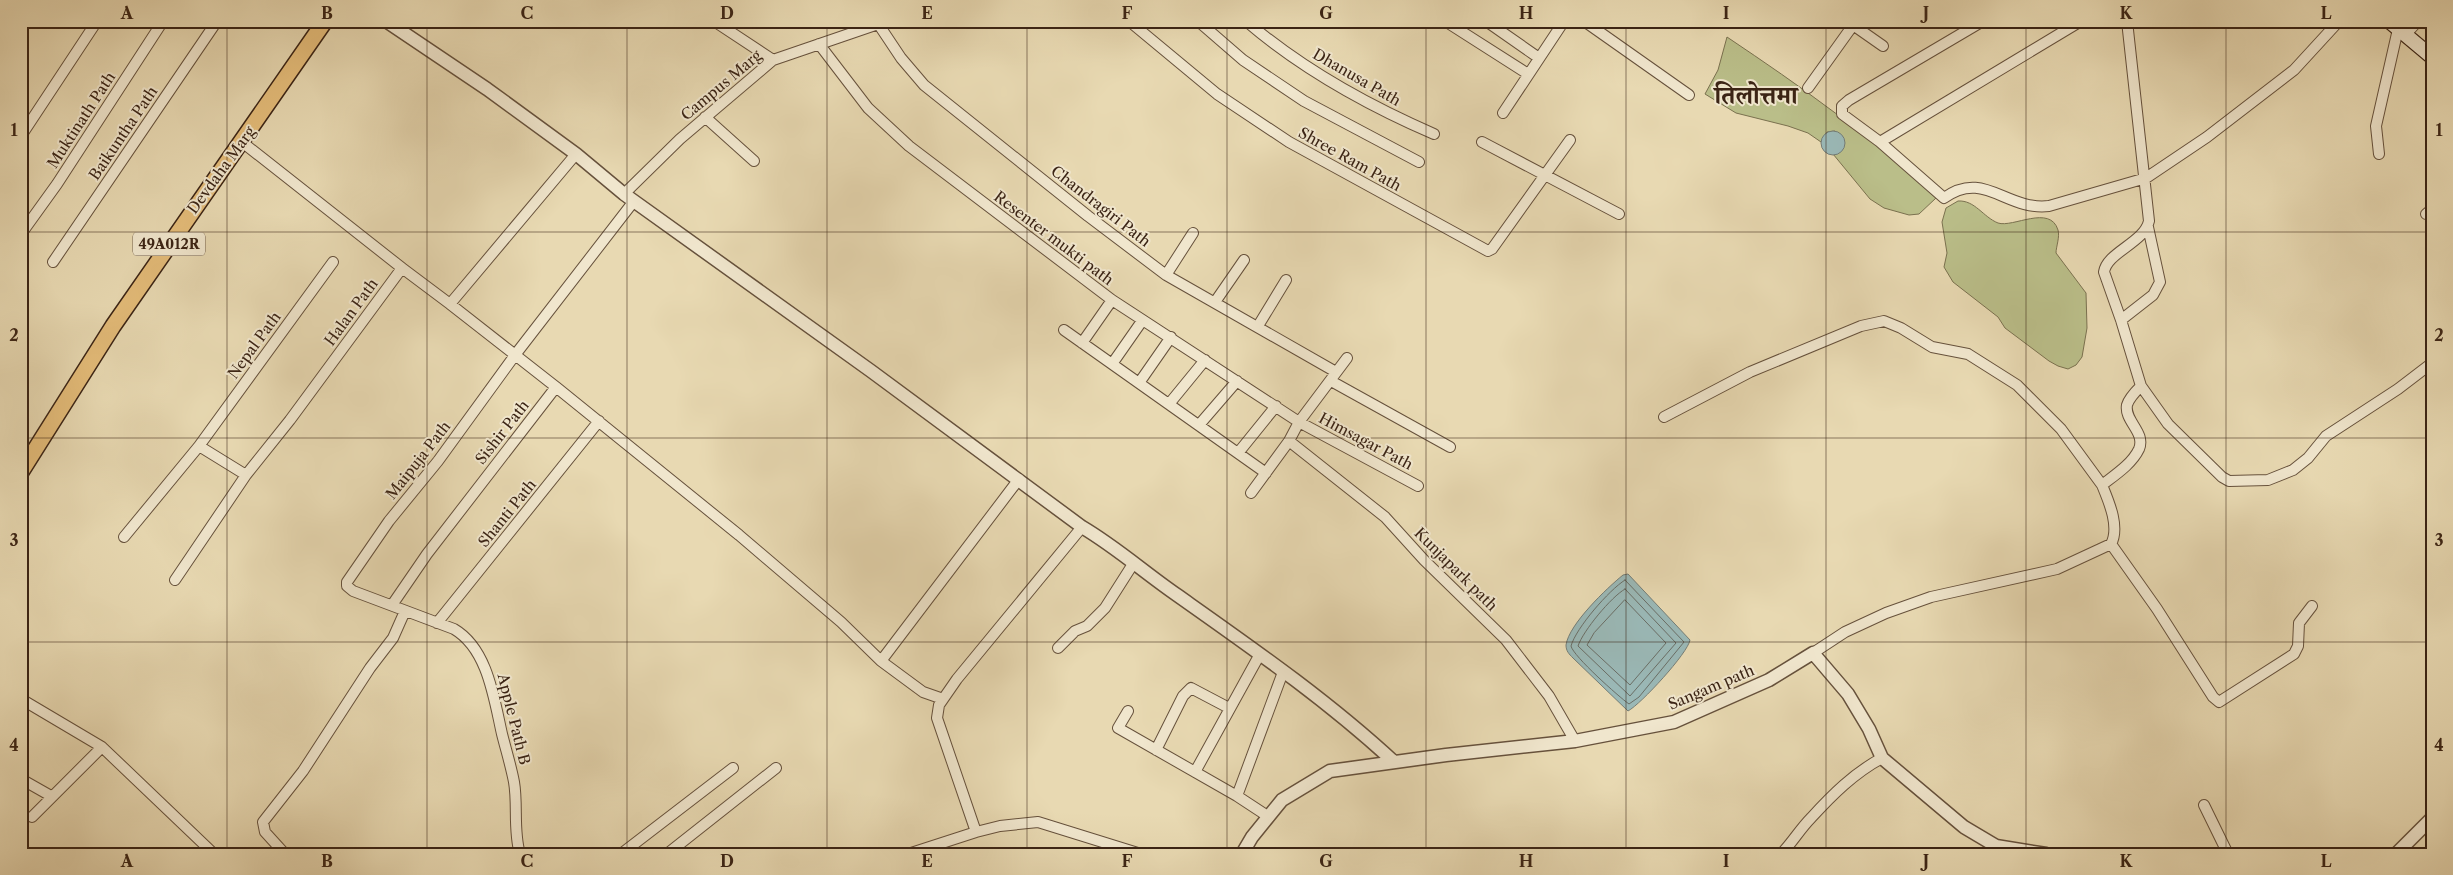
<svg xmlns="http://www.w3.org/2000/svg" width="2453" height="875" viewBox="0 0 2453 875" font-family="'Libre Caslon Text','Noto Serif Devanagari',serif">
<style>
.green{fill:#babe89;stroke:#7a714f}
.water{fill:#9ab8b6;stroke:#747d76}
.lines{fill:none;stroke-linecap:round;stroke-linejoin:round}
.shore{stroke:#6a6e66;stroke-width:1}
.minor-casing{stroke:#66513c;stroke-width:12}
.tertiary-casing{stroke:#66513c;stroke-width:15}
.secondary-casing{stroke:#3b2415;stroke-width:16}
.primary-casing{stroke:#3b2415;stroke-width:18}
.minor{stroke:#f0e6cd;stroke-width:10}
.tertiary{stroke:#f0e6cd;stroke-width:12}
.secondary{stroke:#f0e6cd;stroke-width:14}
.primary{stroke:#e4bc79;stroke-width:15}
.grid{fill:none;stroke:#3b2415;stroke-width:1;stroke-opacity:0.55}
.labels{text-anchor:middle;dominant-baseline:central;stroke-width:4;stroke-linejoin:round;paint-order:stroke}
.shield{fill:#f0e6cd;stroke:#715e4c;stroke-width:1}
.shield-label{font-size:14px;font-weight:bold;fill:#3b2415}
.street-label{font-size:15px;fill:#3b2415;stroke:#f0e6cd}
.town-label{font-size:25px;font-weight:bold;fill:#3b2415;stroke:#f0e6cd}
.neatline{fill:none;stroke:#3b2415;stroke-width:2}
.grid-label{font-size:16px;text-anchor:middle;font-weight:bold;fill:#3b2415}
</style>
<rect width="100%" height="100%" fill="#e8d9b2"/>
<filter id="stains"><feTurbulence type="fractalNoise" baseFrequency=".004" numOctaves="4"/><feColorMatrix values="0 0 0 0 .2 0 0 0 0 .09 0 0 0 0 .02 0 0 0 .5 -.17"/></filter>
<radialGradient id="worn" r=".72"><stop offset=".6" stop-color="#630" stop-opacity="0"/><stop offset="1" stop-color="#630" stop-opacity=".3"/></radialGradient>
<path class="green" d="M1727,37C1800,86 1873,137 1936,198L1919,214L1909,215L1884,208L1870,199L1833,154H1837L1835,131L1827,132L1821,142L1808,133L1788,126L1736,113L1705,94L1718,70Z
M1958,201C1975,200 1983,217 1998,223C2013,228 2050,204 2058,230C2060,237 2056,247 2056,253L2086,293L2087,328L2082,357L2076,365L2068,369L2058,366L2049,361L2005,328L1998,317L1953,282L1944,267L1947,253L1942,222L1946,208Z"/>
<path class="water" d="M1821 143a12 12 0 1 1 24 0a12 12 0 1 1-24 0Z
M1628,574L1690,640C1688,653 1641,704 1628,711L1573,658C1569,654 1566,651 1566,645C1569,624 1607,588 1623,575Z"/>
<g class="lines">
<path class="shore" d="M1625,580L1684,642L1639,697L1629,704C1619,697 1573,656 1571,646C1576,628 1609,590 1625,580Z
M1625,589L1676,643L1630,696L1578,646C1583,631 1611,597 1625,589Z
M1625,600L1666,643L1630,685L1587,645L1594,633Z"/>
<g class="minor-casing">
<path id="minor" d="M714,21L773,60
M1129,21L1217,94L1289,142L1488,251L1492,249L1570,140
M1198,21L1243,60L1304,101L1419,162
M1246,21C1302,69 1367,105 1434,134
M1445,21L1528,74
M1486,21L1539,58
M1584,21L1689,95
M1983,21L1849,100L1842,106V114L1880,142L1944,198C1984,169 2006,211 2049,206L2146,178L2207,137L2294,70L2339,21
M2127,21L2149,221C2144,243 2107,252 2104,272L2121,320L2141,386L2168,424L2222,477L2229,481L2268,480L2293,470L2308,458L2326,436L2398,389L2432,363
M879,25L901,58L924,85L1088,216L1166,275L1336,372
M1853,25L1883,46
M2405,35L2418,21
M819,44L868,108L909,146L1112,300L1299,422L1418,486
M1808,88L1856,21
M1503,113L1564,21
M705,117L754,161
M21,136L97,21
M242,142L402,268
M1482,142L1619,214
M1880,142L2081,21
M2379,154L2376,126L2398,29
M624,194L680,139L773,60L884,22
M2426,214L2432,209
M21,234L57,184L163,21
M53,262L217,21
M1166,275L1193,233
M1215,302L1244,260
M2121,320L2153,295L2160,282L2148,227
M1258,326L1286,280
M1064,330L1266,473
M1082,343L1112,300
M1112,364L1142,321
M1331,381L1450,447
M1139,383L1171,337
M556,387L739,535L841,622L881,661L923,692L943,699
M1169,404L1205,360
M1664,417L1750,372L1861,326L1884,321L1901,328L1932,347L1968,354L2017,385L2061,429L2102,485
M1199,425L1237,381
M1289,441L1385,517L1424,560L1506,640L1549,696L1575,741
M199,446L333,262
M1238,453L1276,406
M1251,493L1289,441L1299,422L1347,358
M1082,527L957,679L939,705L937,718L976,832L1000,826L1038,822L1141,854
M124,537L199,446L246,475
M2111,544L2157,609L2213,697L2219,702L2294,654L2298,646L2299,623L2312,606
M175,580L246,475L290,420L402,268L450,304L576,154
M392,605L427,554L556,387L450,304
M437,623L599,421
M1058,648L1075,631L1087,626L1105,608L1133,564
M1813,653L1845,632L1886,613L1931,597L2057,569L2111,544C2120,527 2109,502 2102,485C2115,475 2132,464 2139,449C2146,432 2124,421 2127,405C2129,398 2136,391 2141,386
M881,661L1019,479
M21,699L102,747L214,854
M1128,711L1118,728L1237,796L1269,817
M1156,750L1183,696L1191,688L1229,708
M1195,772L1260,654
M21,779L51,796
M1237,796L1283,672
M2204,805L2228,854
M32,817L102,747
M285,854L265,832L263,822L303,771L370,668L393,638L405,611
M520,854C513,831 518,805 514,782C511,766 506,750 502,734C494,699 488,649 454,629L353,591L347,586V582L389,521L438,461L515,355L634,201
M621,854L733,768
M667,854L776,768
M908,854L976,832
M1781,854C1792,843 1800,829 1811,818C1832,795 1854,773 1882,758"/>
</g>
<g class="tertiary-casing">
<path id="tertiary" d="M386,21L487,89L576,154L624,194L871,371L1082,527C1116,547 1145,573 1177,595C1252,648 1327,700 1394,762
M1242,854L1252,837L1282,800L1330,771L1446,755L1575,741L1674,722L1769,680L1813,653L1848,694L1869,729L1882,758L1964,827L1996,846L2046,854
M2396,854L2432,818"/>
</g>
<g class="secondary-casing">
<path id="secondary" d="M2389,21L2432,57"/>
</g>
<g class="primary-casing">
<path id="primary" d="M21,472L113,326L325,21"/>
</g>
<use href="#minor" class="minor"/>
<use href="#tertiary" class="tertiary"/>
<use href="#secondary" class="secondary"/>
<use href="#primary" class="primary"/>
</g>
<path class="grid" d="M227,21V854M427,21V854M627,21V854M827,21V854M1027,21V854M1227,21V854M1426,21V854M1626,21V854M1826,21V854M2026,21V854M2226,21V854M21,232H2432M21,438H2432M21,642H2432"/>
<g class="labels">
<rect class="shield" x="133" y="232.5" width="72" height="23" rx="4"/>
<g class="shield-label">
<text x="169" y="244">49A012R</text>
</g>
<g class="street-label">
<text transform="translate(1357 77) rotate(30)">Dhanusa Path</text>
<text transform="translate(721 85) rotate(-40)">Campus Marg</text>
<text transform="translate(81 120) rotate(-57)">Muktinath Path</text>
<text transform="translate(123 133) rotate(-56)">Baikuntha Path</text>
<text transform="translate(1350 159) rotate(29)">Shree Ram Path</text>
<text transform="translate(221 170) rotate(-54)">Devdaha Marg</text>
<text transform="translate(1101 206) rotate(38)">Chandragiri Path</text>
<text transform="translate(1054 238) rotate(37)">Resenter mukti path</text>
<text transform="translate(351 312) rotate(-54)">Halan Path</text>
<text transform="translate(254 345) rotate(-54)">Nepal Path</text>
<text transform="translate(502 432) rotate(-52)">Sishir Path</text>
<text transform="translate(1366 441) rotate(28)">Himsagar Path</text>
<text transform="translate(418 460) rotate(-52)">Maipuja Path</text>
<text transform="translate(507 513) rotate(-51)">Shanti Path</text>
<text transform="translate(1456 569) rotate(45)">Kunjapark path</text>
<text transform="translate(1711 687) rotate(-23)">Sangam path</text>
<text transform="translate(514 719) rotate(76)">Apple Path B</text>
</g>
<g class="town-label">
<text x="1756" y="95">तिलोत्तमा</text>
</g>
</g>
<rect width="2453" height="875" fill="none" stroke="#e8d9b2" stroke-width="55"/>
<rect x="28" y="28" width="2398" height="820" class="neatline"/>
<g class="grid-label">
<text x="127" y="19">A</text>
<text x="327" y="19">B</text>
<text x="527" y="19">C</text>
<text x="727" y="19">D</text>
<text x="927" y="19">E</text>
<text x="1127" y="19">F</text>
<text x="1326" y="19">G</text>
<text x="1526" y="19">H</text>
<text x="1726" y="19">I</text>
<text x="1926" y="19">J</text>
<text x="2126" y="19">K</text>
<text x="2326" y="19">L</text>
<text x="14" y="136">1</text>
<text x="2439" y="136">1</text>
<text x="14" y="341">2</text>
<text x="2439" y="341">2</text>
<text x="14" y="546">3</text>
<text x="2439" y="546">3</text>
<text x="14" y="751">4</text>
<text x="2439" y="751">4</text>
<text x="127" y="867">A</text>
<text x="327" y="867">B</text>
<text x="527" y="867">C</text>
<text x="727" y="867">D</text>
<text x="927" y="867">E</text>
<text x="1127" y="867">F</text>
<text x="1326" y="867">G</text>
<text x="1526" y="867">H</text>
<text x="1726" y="867">I</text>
<text x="1926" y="867">J</text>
<text x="2126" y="867">K</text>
<text x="2326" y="867">L</text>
</g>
<rect width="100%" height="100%" filter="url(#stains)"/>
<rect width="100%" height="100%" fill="url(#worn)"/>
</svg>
